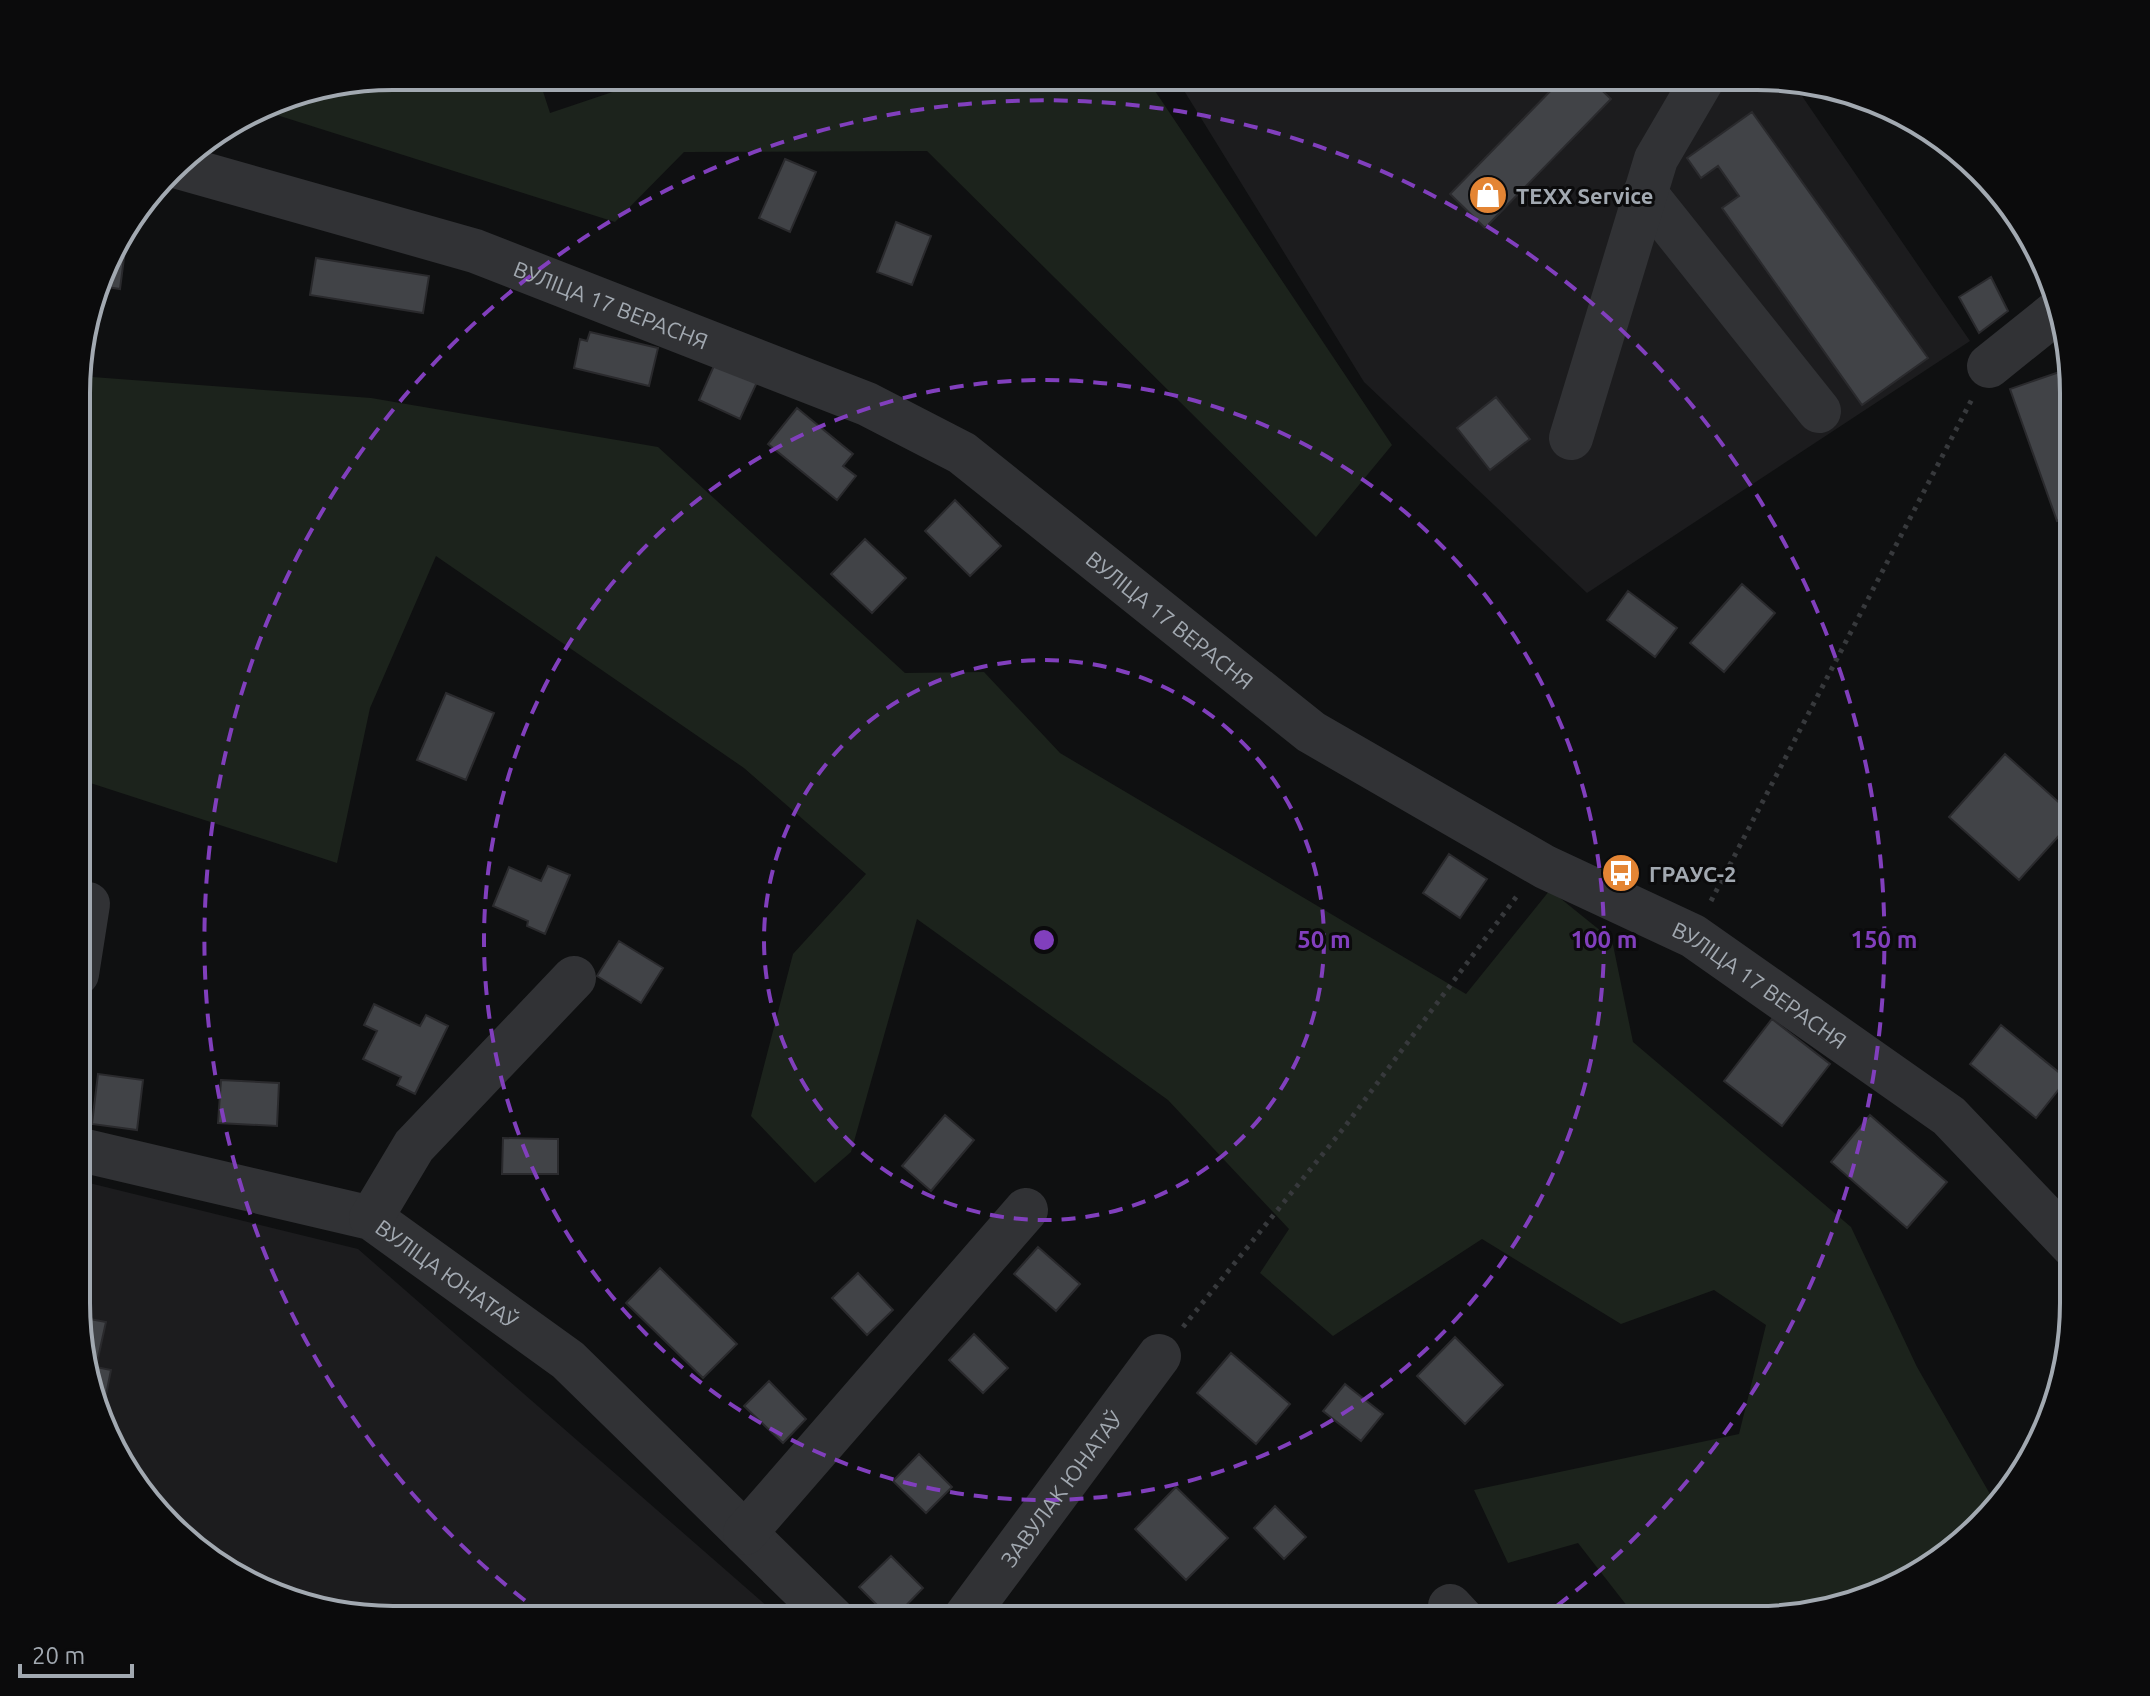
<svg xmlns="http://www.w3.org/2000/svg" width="2150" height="1696" viewBox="0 0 2150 1696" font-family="Ubuntu,sans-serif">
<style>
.built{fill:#1c1c1e}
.green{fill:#1c231c}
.building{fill:#414347;stroke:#2a2a2d;stroke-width:2}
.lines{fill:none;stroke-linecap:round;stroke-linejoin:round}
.path{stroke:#37393c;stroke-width:5;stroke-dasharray:4 6;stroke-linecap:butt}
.minor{stroke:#313235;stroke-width:44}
.ring{fill:none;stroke:#813fbd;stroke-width:4;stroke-dasharray:14 10}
.labels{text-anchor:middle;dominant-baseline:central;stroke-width:6;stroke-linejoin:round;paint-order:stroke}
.poi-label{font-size:22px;font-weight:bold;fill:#a2a9b1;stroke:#0b0b0c;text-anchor:start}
.street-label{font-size:22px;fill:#a2a9b1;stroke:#0b0b0c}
.rim{fill:none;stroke:#a2a9b1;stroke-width:4}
.centre{fill:#813fbd;stroke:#0b0b0c;stroke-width:4}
.ring-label{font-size:24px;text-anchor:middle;font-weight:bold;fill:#813fbd;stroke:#0b0b0c;stroke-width:6;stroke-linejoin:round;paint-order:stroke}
</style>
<rect width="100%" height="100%" fill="#0f1011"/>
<path class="built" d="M1175,76L1777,77L1791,80L1970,341L1587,593L1364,382Z
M77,1180L358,1249L783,1620L373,1619L272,1596L184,1541L109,1443L77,1324Z"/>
<path class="green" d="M393,76H538L550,113L660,76H1145L1392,445L1316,537L927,151L684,152L615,222L261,110L291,93Z
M79,376L371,398L658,447L905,673L984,672L1060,753L1466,994L1550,890L1612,940L1633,1042L1851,1227L1917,1367L1998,1508L1995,1512L1879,1596L1757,1620H1638L1578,1543L1508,1563L1474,1490L1739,1434L1766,1325L1714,1290L1621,1324L1482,1239L1333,1336L1260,1273L1289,1229L1168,1100L917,919L851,1152L815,1183L751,1116L793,954L866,874L744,768L436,556L370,708L337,863L78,779Z"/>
<path class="building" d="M1564,77H1588L1611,99L1485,228L1450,194Z
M1752,112L1928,358L1862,405L1722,208L1739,196L1718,166L1701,178L1687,158Z
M785,159L816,172L790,232L759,218Z
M896,222L931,236L912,285L877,272Z
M125,227H128L120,289L101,286L118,235Z
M316,258L429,276L423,313L310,295Z
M1991,277L2008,311L1979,333L1959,297Z
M590,332L658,348L649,386L574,368L580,339L587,341Z
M716,361L758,380L740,419L699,400Z
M2068,369L2074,393V515L2057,521L2010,389Z
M1496,397L1530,439L1490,470L1457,428Z
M797,408L853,454L843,466L856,476L837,500L768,444Z
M955,500L1001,546L970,576L925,531Z
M865,539L906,578L872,613L831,574Z
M1742,584L1775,613L1724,672L1690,643Z
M1628,591L1677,628L1655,657L1607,620Z
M446,693L494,713L466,780L417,760Z
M2005,754L2074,816V819L2019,880L1949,817Z
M1449,854L1487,879L1460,918L1423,893Z
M548,866L570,875L545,934L527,926L528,921L493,906L509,867L541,881Z
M619,941L663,968L641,1003L597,976Z
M374,1004L420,1026L426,1015L448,1026L415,1094L397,1085L401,1077L363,1059L377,1031L364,1025Z
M1772,1019L1830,1064L1782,1126L1724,1081Z
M2001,1025L2067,1079L2036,1118L1970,1064Z
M98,1074L143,1080L137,1130L92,1124Z
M221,1080L279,1083L277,1126L218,1123Z
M945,1115L974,1140L931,1191L902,1166Z
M1870,1115L1947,1182L1907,1228L1831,1162Z
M503,1138L558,1139V1174H502Z
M1038,1247L1080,1284L1056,1311L1014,1274Z
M660,1268L737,1344L703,1378L626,1303Z
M858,1273L893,1310L867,1335L832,1298Z
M79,1317L106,1322L96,1367L111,1370L106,1395L95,1393L77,1325Z
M974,1334L1008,1368L983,1393L949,1360Z
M1455,1337L1503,1385L1465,1424L1417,1376Z
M1231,1353L1290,1404L1256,1444L1197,1393Z
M769,1381L806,1419L783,1443L744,1406Z
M1345,1384L1383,1414L1361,1441L1323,1411Z
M919,1454L952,1487L926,1513L893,1481Z
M1176,1487L1228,1538L1186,1580L1135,1529Z
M1275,1506L1306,1537L1284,1559L1254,1528Z
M891,1556L923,1588L892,1620L859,1587Z
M1227,1605L1242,1620H1212Z"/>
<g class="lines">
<path class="path" d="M1711,901L1972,399
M1183,1327L1343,1129L1517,896"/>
<g class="minor">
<path id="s1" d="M175,166L475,251L867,404L962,453L1311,732L1545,867L1693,936L1949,1116L2073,1246"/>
<path d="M1645,193L1819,411"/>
<path d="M1989,366L2055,313"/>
<path d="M1571,438L1656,159L1704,77"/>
<path d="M77,974L88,904"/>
<path id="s2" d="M77,1149L371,1218L568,1360L834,1620"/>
<path d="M371,1218L414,1146L574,978"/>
<path d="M745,1533L1026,1210"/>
<path d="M1450,1606L1463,1620"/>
<path id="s3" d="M963,1620L1159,1356"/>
</g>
</g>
<g class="ring">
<circle cx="1044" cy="940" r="280"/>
<circle cx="1044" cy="940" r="560"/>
<path d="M544 1615A840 840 0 1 1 1538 1620"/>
</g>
<defs>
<g id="shop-disc" transform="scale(2)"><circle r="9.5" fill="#e48534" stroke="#0b0b0c"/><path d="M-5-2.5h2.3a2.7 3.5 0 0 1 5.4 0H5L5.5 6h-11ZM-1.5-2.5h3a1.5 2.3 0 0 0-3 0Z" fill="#fff"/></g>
<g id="bus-disc" transform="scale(2)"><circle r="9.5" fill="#e48534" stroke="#0b0b0c"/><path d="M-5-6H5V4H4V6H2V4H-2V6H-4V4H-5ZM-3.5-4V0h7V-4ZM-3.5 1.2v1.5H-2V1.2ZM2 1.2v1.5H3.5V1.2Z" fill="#fff"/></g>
</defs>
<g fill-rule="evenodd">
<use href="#shop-disc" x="1488" y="195"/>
<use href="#bus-disc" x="1621" y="873"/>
</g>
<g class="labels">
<g class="poi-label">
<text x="1516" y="195">TEXX Service</text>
<text x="1649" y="873">ГРАУС-2</text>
</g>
<g class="street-label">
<text stroke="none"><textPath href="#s1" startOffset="458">ВУЛІЦА 17 ВЕРАСНЯ</textPath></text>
<text stroke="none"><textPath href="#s1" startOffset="1106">ВУЛІЦА 17 ВЕРАСНЯ</textPath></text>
<text stroke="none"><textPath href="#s1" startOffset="1802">ВУЛІЦА 17 ВЕРАСНЯ</textPath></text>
<text stroke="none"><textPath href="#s2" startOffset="396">ВУЛІЦА ЮНАТАЎ</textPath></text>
<text stroke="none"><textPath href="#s3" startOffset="164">ЗАВУЛАК ЮНАТАЎ</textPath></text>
</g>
</g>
<path d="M0 0H2150V1696H0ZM393 90H1757A303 303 0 0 1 2060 393V1303A303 303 0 0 1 1757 1606H393A303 303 0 0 1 90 1303V393A303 303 0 0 1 393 90Z" fill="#0b0b0c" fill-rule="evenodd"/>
<path class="rim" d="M393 90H1757A303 303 0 0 1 2060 393V1303A303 303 0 0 1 1757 1606H393A303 303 0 0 1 90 1303V393A303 303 0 0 1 393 90Z"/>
<circle cx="1044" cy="940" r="12" class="centre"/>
<g class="ring-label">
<text x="1324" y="948">50 m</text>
<text x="1604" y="948">100 m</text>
<text x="1884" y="948">150 m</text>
</g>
<path d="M20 1664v12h112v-12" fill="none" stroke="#a2a9b1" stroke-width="4"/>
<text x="32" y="1664" font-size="24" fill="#a2a9b1" stroke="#0b0b0c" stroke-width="6" paint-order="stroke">20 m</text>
</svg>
